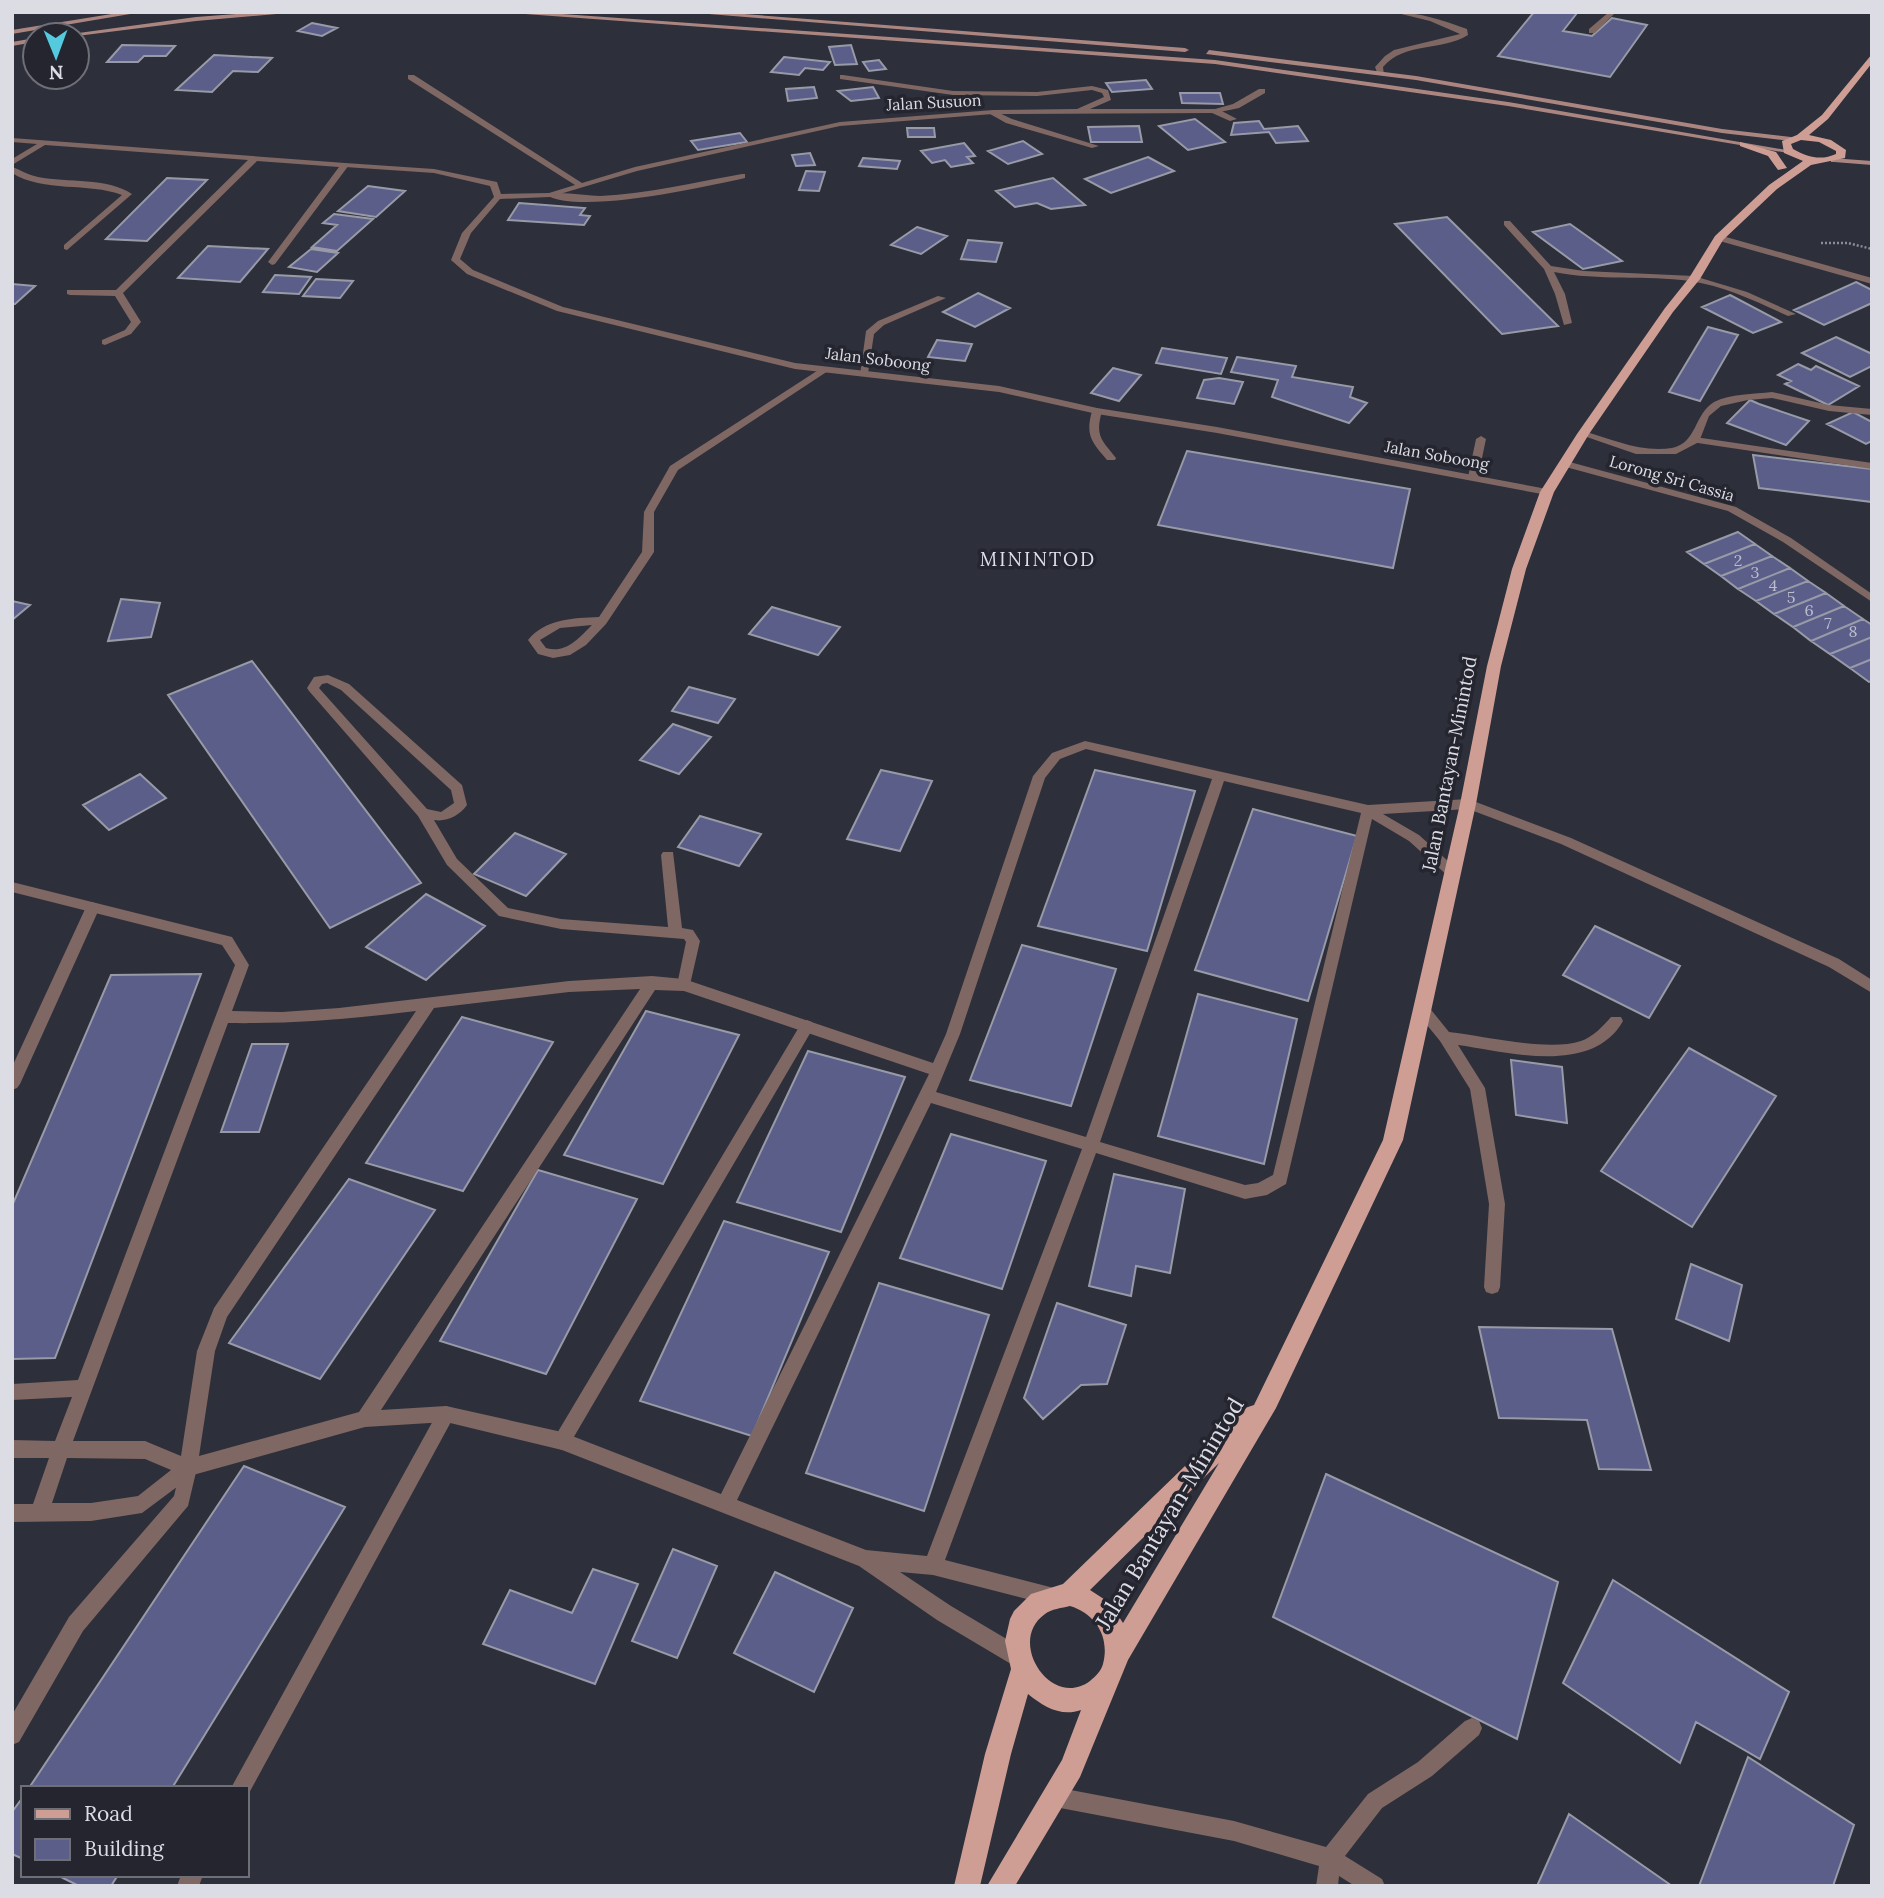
<svg xmlns="http://www.w3.org/2000/svg" width="1884" height="1898" viewBox="0 0 1884 1898" font-family="Lora,serif">
<style>
.building{fill:#5a5e89;stroke:#989aa7;stroke-width:2}
.lines{fill:none;stroke-linecap:round;stroke-linejoin:round}
.path{stroke:#8c8e96;stroke-width:2.5;stroke-dasharray:2 2;stroke-linecap:butt}
.service{fill:#7f6763;fill-rule:evenodd}
.minor{fill:#7f6763;fill-rule:evenodd}
.secondary{fill:#ab8680;fill-rule:evenodd}
.primary{fill:#ce9e95;fill-rule:evenodd}
.labels{text-anchor:middle;dominant-baseline:central;stroke-width:7;stroke-linejoin:round;paint-order:stroke}
.far-street-label{font-size:16px;fill:#dcdde4;stroke:#24252f}
.number-label{font-size:16px;fill:#bcbdcd}
.far-quarter-label{font-size:19px;letter-spacing:2px;fill:#dee0ee;stroke:#24252f}
.street-label{font-size:19px;fill:#dcdde4;stroke:#24252f}
.near-street-label{font-size:23px;fill:#dcdde4;stroke:#24252f}
</style>
<rect width="100%" height="100%" fill="#2d2f3a"/>
<path class="building" d="M1534,12L1577,13L1563,31L1592,36L1612,18L1647,25L1610,77L1498,56Z
M312,23L337,28L322,36L298,31Z
M122,45L175,46L166,56H144L138,62H107Z
M851,45L857,64L835,65L829,47Z
M214,55L272,58L258,72L233,71L212,92L176,90Z
M784,57L830,62L823,70L805,68L799,75L771,72Z
M879,60L886,69L869,71L863,62Z
M1146,80L1152,89L1112,92L1106,83Z
M814,87L817,98L788,101L786,89Z
M873,87L879,98L851,101L838,91Z
M1180,93H1220L1223,104L1182,103Z
M1195,119L1225,142L1188,150L1159,126Z
M1259,121L1264,129L1298,126L1308,141L1276,143L1269,132L1231,135L1234,123Z
M1139,126L1142,142H1091L1088,127Z
M907,128H934L935,137H908Z
M740,133L747,142L698,150L691,141Z
M1023,141L1042,154L1008,164L988,151Z
M964,143L975,156L967,157L973,163L951,167L945,160L932,163L921,151Z
M810,153L815,165L796,166L792,155Z
M1148,157L1174,171L1111,193L1085,179Z
M863,158L900,161L897,169L859,166Z
M806,171L825,172L819,191L799,190Z
M167,178L207,180L147,241L106,239Z
M1053,178L1085,205L1051,209L1037,203L1015,207L996,191Z
M368,186L405,191L376,217L338,211Z
M519,203L585,208L580,215L590,216L584,225L508,220Z
M334,214L373,219L337,251L312,247L337,225L323,223Z
M1447,217L1558,326L1502,334L1395,224Z
M1570,224L1622,261L1583,269L1533,232Z
M917,227L947,236L921,254L891,245Z
M968,240L1002,243L996,262L961,259Z
M208,246L268,249L240,282L178,278Z
M311,249L338,253L317,272L289,267Z
M275,275L311,277L299,294L263,292Z
M316,279L353,281L340,298L303,296Z
M1856,282L1872,290V303L1824,325L1794,310Z
M12,284L35,286L15,304H12Z
M978,293L1010,308L975,327L943,312Z
M1730,295L1781,322L1753,333L1702,307Z
M1708,327L1738,335L1700,401L1669,392Z
M1836,337L1872,354V366L1850,377L1802,353Z
M937,340L972,344L965,361L928,357Z
M1162,348L1227,358L1221,374L1156,363Z
M1237,357L1296,366L1292,377L1353,387L1350,397L1367,403L1349,423L1272,397L1278,380L1231,372Z
M1798,364L1811,370L1816,366L1859,386L1828,405L1785,384L1791,381L1778,375Z
M1113,368L1141,375L1119,401L1091,393Z
M1219,378L1243,382L1234,404L1197,398L1204,380Z
M1750,400L1759,404L1809,421L1786,445L1727,423Z
M1853,412L1872,422V441L1866,444L1827,424Z
M1187,451L1410,489L1393,568L1158,525Z
M1753,455L1872,469V502L1759,488Z
M1738,532L1755,544L1704,564L1687,552Z
M1755,544L1772,556L1721,576L1704,564Z
M1772,556L1790,568L1738,589L1721,576Z
M1790,568L1808,581L1756,601L1738,589Z
M1808,581L1826,593L1774,614L1756,601Z
M1826,593L1844,606L1793,627L1774,614Z
M121,599L160,603L151,637L108,641Z
M12,601L30,605L12,620Z
M1844,606L1863,619L1811,641L1793,627Z
M772,607L840,627L818,655L749,634Z
M1863,619L1872,625V637L1830,654L1811,641Z
M1872,637V659L1850,668L1830,654Z
M1872,659V681L1869,682L1850,668Z
M252,661L421,883L330,928L168,695Z
M689,687L735,699L718,723L672,711Z
M673,724L711,737L679,774L640,760Z
M881,770L932,781L900,851L847,839Z
M1095,770L1195,791L1147,951L1038,926Z
M140,774L166,798L109,830L83,805Z
M1253,809L1357,836L1308,1001L1195,970Z
M700,816L761,834L739,866L678,847Z
M515,833L566,854L526,896L474,874Z
M426,894L485,926L426,980L366,947Z
M1595,926L1680,966L1649,1018L1563,975Z
M1022,945L1116,969L1071,1106L970,1080Z
M201,974L55,1358L12,1359V1206L111,975Z
M1198,994L1297,1019L1264,1164L1158,1136Z
M646,1011L739,1035L663,1184L564,1155Z
M462,1017L553,1042L463,1191L366,1163Z
M252,1044H288L259,1132H221Z
M1689,1048L1776,1096L1692,1227L1601,1171Z
M808,1051L905,1077L841,1232L737,1202Z
M1511,1060L1562,1067L1567,1123L1516,1115Z
M951,1134L1046,1161L1002,1289L900,1258Z
M538,1170L637,1199L546,1374L440,1341Z
M1114,1174L1185,1189L1170,1273L1136,1266L1131,1296L1089,1286Z
M349,1179L435,1210L320,1379L229,1343Z
M724,1221L829,1252L752,1436L640,1401Z
M1691,1264L1742,1285L1729,1341L1676,1319Z
M879,1283L989,1315L924,1511L806,1473Z
M1057,1303L1126,1325L1107,1384L1081,1385L1043,1419L1024,1398Z
M1479,1327L1612,1329L1651,1470L1599,1469L1587,1420L1499,1418Z
M244,1466L345,1507L172,1788H29Z
M1326,1474L1558,1582L1517,1739L1273,1617Z
M673,1549L717,1566L677,1658L632,1641Z
M593,1569L638,1584L595,1684L483,1644L510,1590L572,1613Z
M775,1572L853,1608L814,1692L734,1653Z
M1613,1580L1789,1692L1760,1759L1696,1722L1680,1763L1563,1683Z
M1748,1757L1854,1825L1833,1886H1699Z
M23,1797V1859L12,1854V1812Z
M1569,1814L1672,1886H1537Z
M57,1875H118L111,1886H79Z"/>
<g class="lines">
<path class="path" d="M1821,243H1848L1872,249"/>
<path class="service" d="M1609,12H1616L1595,33H1589V29Z
M1212,109H1218L1237,119L1230,121L1212,113Z
M993,110L1012,119L1099,146L1092,148L1006,123L990,114L989,112Z
M12,138L345,163L349,165L275,264L272,265L268,262L339,167L257,161L123,293L141,322L131,334L105,345L102,344V340L125,330L131,322L115,296L70,295L67,294V290H116L248,160L45,145L12,165V159L37,144L12,142Z
M12,167C21,170 28,175 38,177C68,183 107,177 132,194L67,250L64,249V245L122,195C88,182 44,193 12,173Z
M742,174H745V178C704,187 580,215 546,195C555,190 587,196 600,196C648,194 695,182 742,174Z
M1504,221H1510L1551,266L1584,271L1694,276L1747,292L1796,314L1788,316C1757,302 1725,286 1690,281C1645,275 1599,281 1554,272L1565,294L1572,323L1564,325L1555,294L1544,269L1504,225Z
M1719,235L1872,278V284L1716,240V236Z
M938,296L946,298L884,325L874,334L868,373L860,375L866,331L878,321Z
M823,367L831,369L678,470L654,512V552L606,624L586,645L570,655L553,658L538,654L528,640C545,619 573,618 599,617L642,552L644,512L670,466ZM592,625C579,638 566,654 546,648L540,640L560,628Z
M1097,408L1102,411C1095,436 1101,439 1116,458L1115,460H1107C1092,442 1085,436 1092,411Z
M1481,436L1486,439L1478,477L1473,480L1468,477L1476,439Z
M1695,437L1872,463V469L1691,442L1690,440Z
M328,675L349,684L462,785L467,805C459,816 447,822 434,820L457,859L508,908L561,919L668,927L661,855L663,852H673L682,928L693,930L700,941L689,989H679L677,985L686,942L684,939L561,929L499,916L447,865L418,816L309,691L307,688L314,677ZM327,683L341,690L451,790L454,803L441,812L427,809L319,688L322,684Z
M1468,799L1571,838L1839,959L1872,980V993L1829,967L1561,844L1463,807L1462,804Z
M93,902L100,907L20,1084L17,1088L12,1090V1067L86,907Z
M1423,1004L1428,1006L1449,1032C1485,1036 1548,1052 1581,1041C1593,1037 1603,1026 1611,1017H1621L1623,1021C1592,1076 1508,1052 1458,1045L1485,1088L1505,1204L1500,1287L1498,1292L1492,1294L1486,1292L1484,1287L1489,1204L1470,1089L1440,1041L1418,1014L1416,1010L1418,1006Z
M807,1020L812,1022L814,1026L812,1030L568,1447L562,1450L556,1447L553,1441L556,1435L802,1022Z
M446,1406L452,1408L455,1414L452,1420L248,1795L247,1788H231L440,1408Z
M188,1459L194,1462L197,1468L188,1506L83,1631L19,1742L12,1745V1715L69,1617L174,1496L182,1462Z
M1472,1718L1479,1721L1482,1728L1479,1735L1432,1776L1382,1808L1345,1856L1382,1879L1385,1886H1355L1339,1876L1338,1886H1316L1319,1866L1234,1841L1055,1807L1048,1804L1045,1797L1048,1790L1055,1787L1234,1821L1326,1847L1368,1794L1418,1762L1465,1721Z
M181,1875H203L199,1886H177Z"/>
<path class="minor" d="M1393,12C1419,12 1442,20 1467,29L1468,35C1440,52 1406,41 1383,67L1384,75H1378L1375,67L1385,56L1394,50L1460,34L1430,21Z
M408,75H414L582,183L635,167L840,122L993,110L1077,109L1104,97L1102,93L1092,90L1037,96L953,95L840,79V75H843L953,91L1037,92L1092,86L1108,90L1111,100L1090,109H1215L1233,104L1259,89H1265V93L1239,108L1215,113L993,114L840,126L637,171L550,197L500,199L471,233L460,259L473,270L563,307L795,363L999,386L1097,408L1217,427L1547,489L1552,492L1547,495L1217,433L1097,414L999,392L795,369L557,311L467,274L451,260L462,233L494,197L490,186L434,173L345,167L341,165L345,163L434,169L497,182L501,194L549,193L575,185L408,79Z
M1772,392L1829,405L1872,409V415L1829,411L1772,398L1748,400L1721,406L1709,416L1699,442L1676,454H1636L1578,434L1583,431C1612,439 1641,453 1672,448C1697,443 1694,414 1714,402C1730,394 1754,394 1772,392Z
M1566,461L1736,507L1791,538L1872,594V602L1783,542L1728,511L1562,466L1561,464Z
M1085,741L1368,805L1468,799L1474,804L1468,809L1383,814L1419,835L1458,870L1460,873L1453,878L1448,876L1409,841L1372,819L1286,1184L1267,1195L1245,1199L1096,1153L945,1560L1050,1587L1057,1589L1059,1596L1057,1603L1050,1605L933,1575L900,1572L951,1606L1025,1650L1028,1657L1025,1664L1018,1667L1011,1664L937,1620L859,1566L562,1450L446,1422L365,1427L193,1475L142,1513L91,1521L12,1522V1504H33L49,1458H12V1440L55,1441L72,1397L12,1400V1384L78,1380L235,965L222,945L12,892V882L232,937L249,965L232,1011L282,1012L339,1008L569,981L652,976L684,979L933,1063L946,1034L1033,776L1052,753ZM1086,749L1212,779L1086,1137L936,1092L960,1034L1045,778L1060,759ZM1224,781L1361,813L1273,1175L1258,1183L1245,1185L1100,1142ZM640,989L359,1412L199,1456L215,1351L227,1317L434,1008L569,992ZM655,990L684,991L929,1074L721,1494L562,1432L446,1406L381,1410ZM416,1011L214,1308L197,1351L181,1456L145,1441H73L228,1023C291,1024 353,1019 416,1011ZM931,1103L1082,1149L927,1556L866,1550L737,1500ZM67,1458L145,1459L171,1470L138,1496L91,1503H52Z"/>
<path class="secondary" d="M124,12H142L12,34V30Z
M263,12H299L196,21L77,36L64,35L196,17Z
M496,12H534L1215,60L1508,102L1792,151L1788,153L1508,106L1215,64Z
M684,12H718L1185,48L1189,50L1185,52Z
M35,38V42L12,46V42Z
M1209,50L1416,76L1722,129L1791,137L1795,139L1791,141L1722,133L1416,80L1206,54Z
M1831,158L1872,161V165L1834,162H1831Z"/>
<path class="primary" d="M1872,54V63L1828,119L1809,135L1831,140L1846,150L1845,158L1811,165L1777,189L1723,240L1700,279L1673,312L1589,434L1554,492L1526,569L1501,666L1476,804L1403,1140L1276,1408L1128,1660L1080,1777L1015,1886H987L1062,1760L1081,1710C1061,1717 1044,1707 1028,1694L1011,1754L980,1886H954L985,1754L1011,1669L1005,1641L1010,1619L1014,1611L1031,1594L1063,1584L1245,1408L1254,1405L1383,1140L1460,804L1487,666L1512,569L1540,492L1577,434L1665,308L1689,278L1715,236L1769,185L1803,161L1784,153L1782,141L1797,135L1822,115ZM1801,140L1819,142L1836,151V154C1821,161 1807,157 1793,149L1791,144ZM1219,1463L1123,1623L1110,1603L1090,1590ZM1070,1606C1096,1614 1110,1637 1103,1664C1101,1671 1096,1676 1090,1681C1051,1710 1006,1641 1045,1614C1051,1609 1062,1608 1070,1606Z
M1740,142L1776,152L1787,168L1778,170L1768,156L1740,146Z"/>
</g>
<g class="labels">
<g class="far-street-label">
<text transform="translate(934 102) rotate(-3)">Jalan Susuon</text>
<text transform="translate(878 359) rotate(7)">Jalan Soboong</text>
<text transform="translate(1437 455) rotate(10)">Jalan Soboong</text>
<text transform="translate(1672 478) rotate(16)">Lorong Sri Cassia</text>
</g>
<g class="number-label">
<text x="1738" y="560">2</text>
<text x="1755" y="572">3</text>
<text x="1773" y="585">4</text>
<text x="1791" y="597">5</text>
<text x="1809" y="610">6</text>
<text x="1828" y="623">7</text>
<text x="1853" y="631">8</text>
</g>
<g class="far-quarter-label">
<text x="1038" y="559">MININTOD</text>
</g>
<g class="street-label">
<text transform="translate(1449 764) rotate(-79)">Jalan Bantayan-Minintod</text>
</g>
<g class="near-street-label">
<text transform="translate(1169 1513) rotate(-59)">Jalan Bantayan-Minintod</text>
</g>
</g>
<rect width="1884" height="1898" fill="none" stroke="#dcdde4" stroke-width="28"/>
<rect x="21" y="1786" width="228" height="91" fill="#24252f" stroke="#6e6f77" stroke-width="2"/>
<rect x="35" y="1809" width="35" height="10" fill="#ce9e95" stroke="#6e6f77" stroke-width="2"/>
<text x="84" y="1821" font-size="21" fill="#dcdde4">Road</text>
<rect x="35" y="1839" width="35" height="21" fill="#5a5e89" stroke="#6e6f77" stroke-width="2"/>
<text x="84" y="1856" font-size="21" fill="#dcdde4">Building</text>
<g transform="translate(56 56) rotate(179)"><circle r="33" fill="#24252f" stroke="#6e6f77" stroke-width="2"/>
<path d="M0-5L12 26L0 18L-12 26Z" fill="#55cadf"/>
<text y="-10" font-size="19" font-weight="bold" text-anchor="middle" fill="#dcdde4">N</text>
</g>
</svg>
